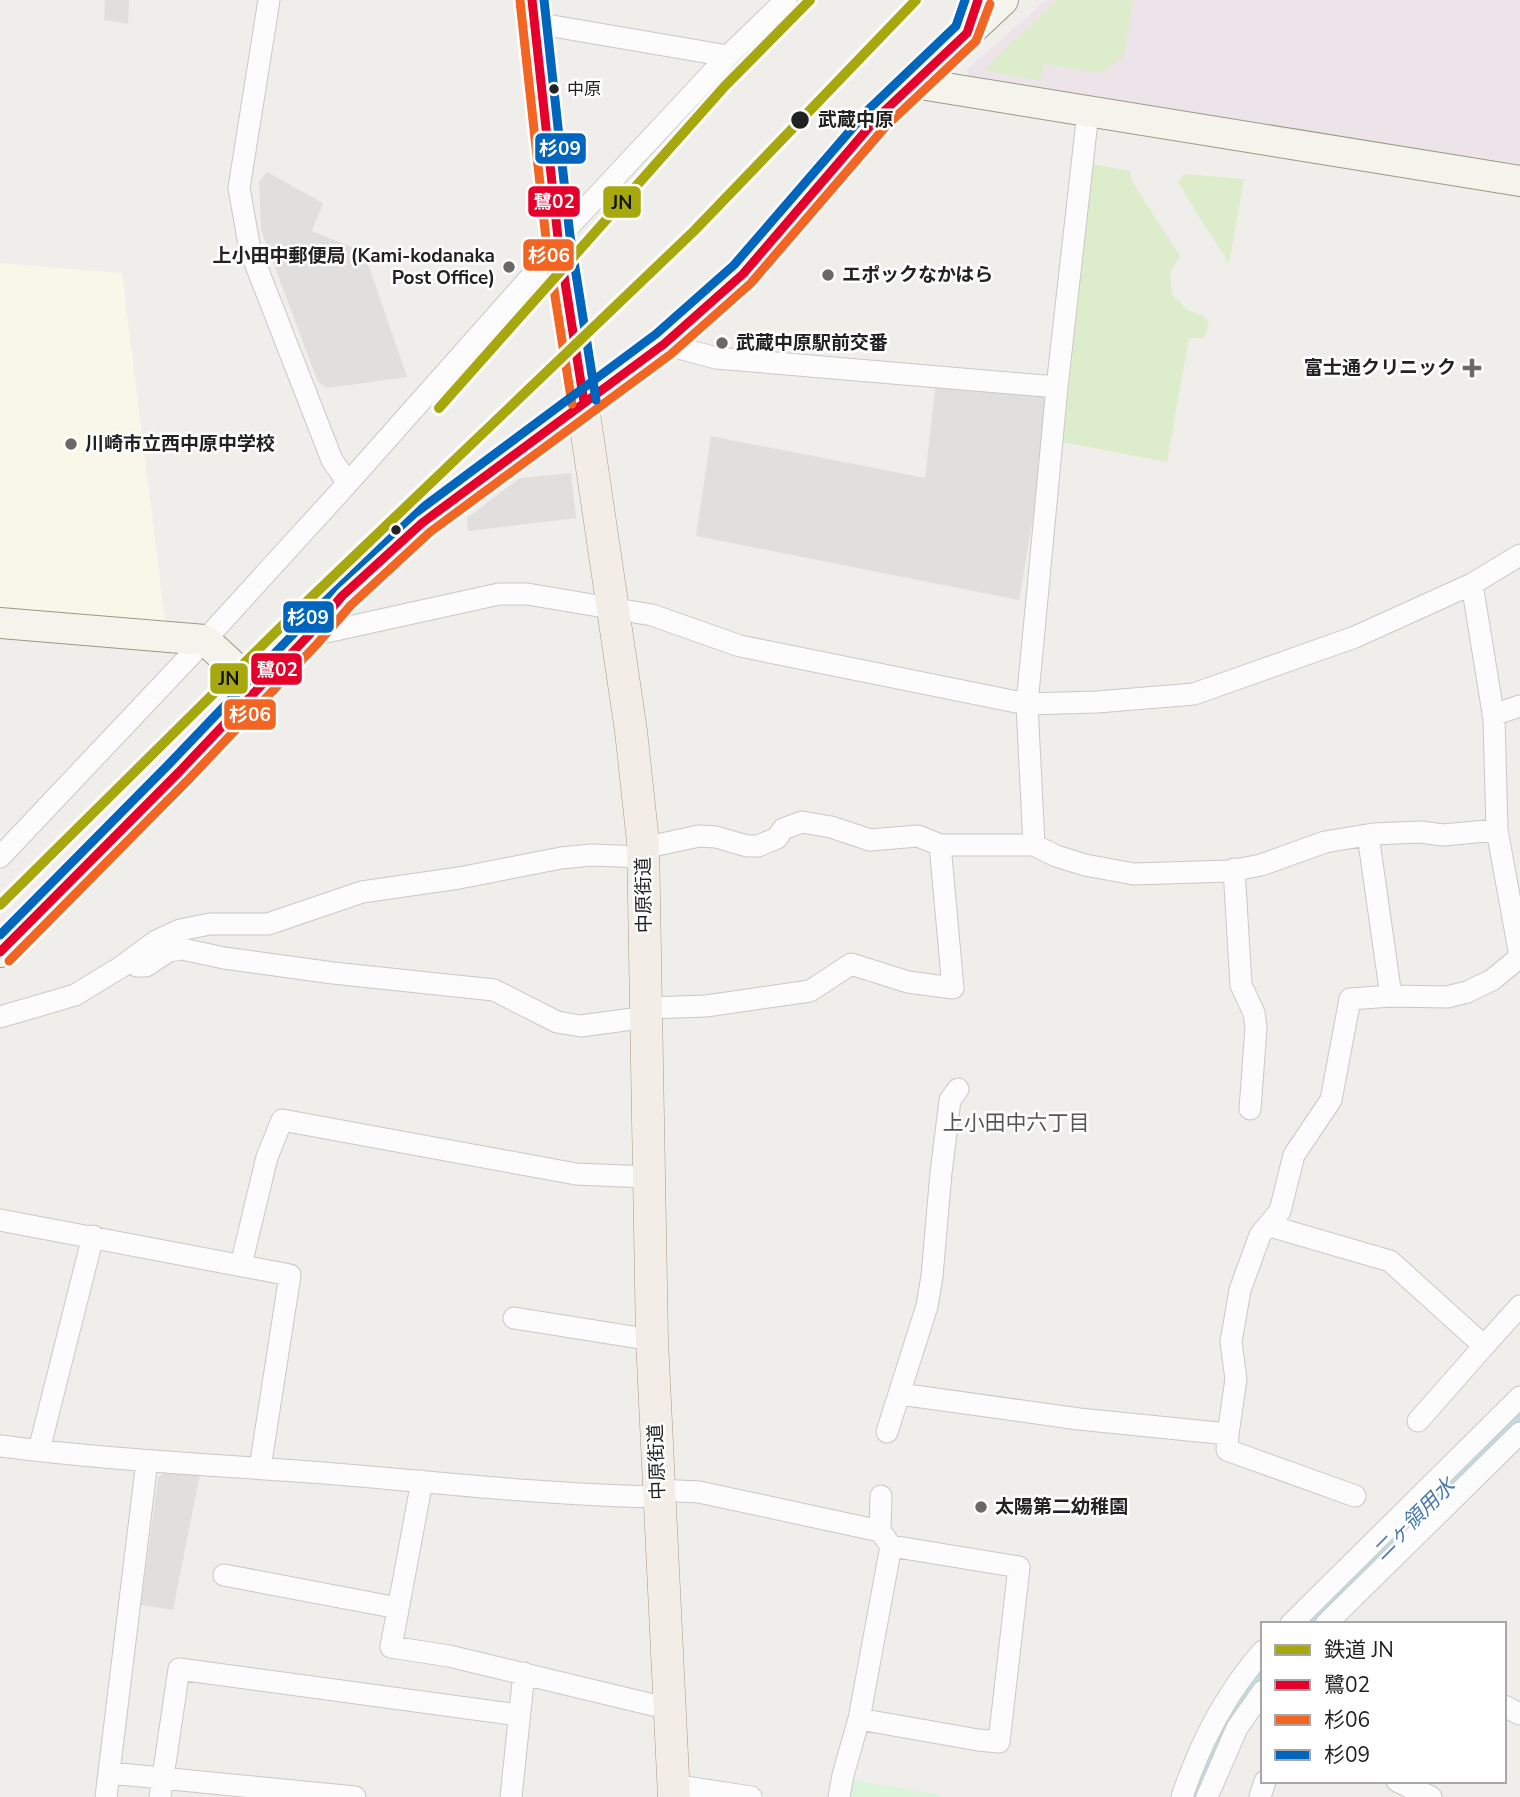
<svg xmlns="http://www.w3.org/2000/svg" width="1520" height="1797" viewBox="0 0 1520 1797" font-family="'Nunito Sans','Noto Sans JP',sans-serif">
<style>
.industrial{fill:#ede4e9}
.education{fill:#f8f7e8}
.grass{fill:#ddeccb}
.park{fill:#daf5da}
.parking{fill:#e0dfde}
.lines{fill:none;stroke-linecap:round;stroke-linejoin:round}
.river{stroke:#bfdbe3;stroke-width:35}
.street-casing{stroke:#c9c8c7;stroke-width:23}
.secondary-casing{stroke:#999a82;stroke-width:32}
.primary-casing{stroke:#a79c86;stroke-width:33}
.street{stroke:#fdfcfc;stroke-width:21}
.secondary{stroke:#f4f4ed;stroke-width:30}
.primary{stroke:#f3ede7;stroke-width:32}
.bus-1-casing{stroke:#fff;stroke-width:14}
.bus-2-casing{stroke:#fff;stroke-width:14}
.bus-3-casing{stroke:#fff;stroke-width:14}
.bus-1{stroke:#e4002b;stroke-width:9}
.bus-2{stroke:#f26522;stroke-width:9}
.bus-3{stroke:#0065bd;stroke-width:9}
.rail-1-casing{stroke:#fff;stroke-width:16}
.rail-1{stroke:#a7a70e;stroke-width:10}
.bus-dot{fill:#222;stroke:#fff;stroke-width:2.5}
.poi-dot{fill:#6a6968;stroke:#fff;stroke-width:2.5}
.labels{text-anchor:middle;dominant-baseline:central;stroke-width:5;stroke-linejoin:round;paint-order:stroke}
.bus-label{font-size:17px;fill:#222;stroke:#fff;text-anchor:start}
.stop-label{font-size:19px;font-weight:bold;fill:#222;stroke:#fff;text-anchor:start}
.poi-label{font-size:19px;font-weight:bold;fill:#222;stroke:#fff;text-anchor:start}
.street-label{font-size:19px;fill:#222;stroke:#fff}
.neighbourhood-label{font-size:21px;fill:#555;stroke:#fff}
.water-label{font-size:21px;font-style:italic;fill:#4a7aab;stroke:#fff}
.line-badge{stroke:#fff;stroke-width:2.5}
.badge-label{font-size:19px;text-anchor:middle;font-weight:bold;fill:#fff}
.pale-badge-label{font-size:19px;text-anchor:middle;font-weight:bold;fill:#111}
</style>
<rect width="100%" height="100%" fill="#f0eeeb"/>
<path class="industrial" d="M1046,0H1520V164L970,77L966,70Z"/>
<path class="education" d="M0,263L122,273L165,620L157,629L0,614Z"/>
<path class="grass" d="M1057,0H1133L1124,56L1102,73L1044,64L1041,81L983,70Z
M1092,164L1130,171L1132,181L1180,256L1170,273L1172,294L1188,310L1204,316L1209,323L1204,338H1189L1167,462L1063,442Z
M1184,174L1244,179L1229,264L1178,183Z"/>
<path class="park" d="M853,1780L941,1795L940,1797H849Z"/>
<path class="parking" d="M105,0H129L128,24L104,20Z
M267,172L323,203L312,231L364,252L407,377L327,388L318,382L261,230L259,182Z
M936,381L1049,392L1036,500L1019,600L696,536L711,436L925,478Z
M571,473L576,518L468,531L467,518L520,478Z
M165,1471L200,1474L173,1610L141,1605L158,1478Z"/>
<g class="lines">
<path class="river" d="M1309,1624L1520,1415
M1194,1797L1229,1718L1263,1671"/>
<g class="street-casing">
<path id="street" d="M269,0L239,188L250,250L332,460L348,483
M535,23L728,56
M664,344L716,358L1057,387
M1472,584L1494,719L1497,830L1520,956
M308,636L499,594H527L652,615L740,646L1027,704L1097,702L1194,694L1355,637L1472,584L1520,555
M1493,715L1520,706
M1368,835L1391,996
M1034,845L1027,704L1057,387L1088,112
M643,848L699,836L716,837L747,846H758L777,838L783,829L802,822L831,827L870,840L918,836L940,845H1034L1056,856L1085,865L1134,874L1230,871L1261,865L1325,842L1373,834L1420,832L1443,835L1497,830
M0,857L205,640L348,483L544,262L558,238L728,56L786,0
M1234,869L1241,985L1254,1013L1256,1028L1250,1109
M137,966H146L169,951L182,949L224,958L333,973L494,990L557,1022L581,1026L647,1017
M647,1008L706,1006L810,991L851,964L908,982L953,988L940,845
M0,1017L75,995L121,967L156,941L180,930L210,924H268L362,892L459,878L561,858L592,855L644,857
M0,1220L290,1275L260,1468
M1270,1226L1390,1261L1484,1346L1520,1306
M241,1265L267,1157L282,1120L576,1174L648,1177
M514,1318L652,1340
M900,1394L1079,1419L1228,1434L1227,1450L1355,1496
M1418,1421L1484,1346
M887,1432L927,1306L932,1276L941,1173L950,1100L958,1089
M1228,1434L1236,1379L1231,1342L1240,1290L1260,1235L1280,1211L1294,1155L1331,1100L1350,999L1391,996L1447,997L1467,992L1492,980L1520,957
M0,1446C107,1460 216,1465 324,1473C435,1482 546,1495 658,1497
M39,1450L93,1236
M422,1481L391,1647L449,1656L653,1705L669,1704
M658,1490L699,1492L880,1531
M224,1575L398,1608
M1291,1624L1520,1397
M1326,1624L1520,1433
M1504,1706L1520,1714
M859,1719L978,1740L999,1742L1019,1567L891,1546
M110,1773L355,1797
M1397,1781L1431,1797
M673,1785L751,1797
M106,1797L147,1461
M160,1797L179,1669L519,1715
M511,1797L524,1673
M839,1797L843,1775L859,1719L891,1546L880,1531L881,1496
M1182,1797C1200,1743 1225,1694 1263,1651
M1207,1797L1237,1728L1263,1691
M1260,1797L1265,1781"/>
</g>
<g class="secondary-casing">
<path id="secondary" d="M914,83L1520,181
M0,623L205,640L258,689
M0,952L179,772L308,636L342,596L422,523L664,344L743,274L877,118L1003,0"/>
</g>
<g class="primary-casing">
<path id="primary" d="M532,0L558,238L631,731L643,842L652,1340L674,1797"/>
</g>
<use href="#street" class="street"/>
<use href="#secondary" class="secondary"/>
<use href="#primary" class="primary"/>
<g class="bus-1-casing">
<path id="bus-1" d="M532,0L558,238L584,402
M0,952L179,772L308,636L342,596L422,523L664,344L743,274L877,118L967,33L978,0"/>
</g>
<g class="bus-2-casing">
<path id="bus-2" d="M520,1L546,239L572,404
M9,961L188,780L317,644L351,605L430,532L671,354L751,283L886,126L976,41L990,4"/>
</g>
<g class="bus-3-casing">
<path id="bus-3" d="M544,0L570,236L596,400
M0,935L170,763L299,628L334,587L414,514L656,334L734,265L868,110L956,26L965,0"/>
</g>
<use href="#bus-1" class="bus-1"/>
<use href="#bus-2" class="bus-2"/>
<use href="#bus-3" class="bus-3"/>
<g class="rail-1-casing">
<path id="rail-1" d="M439,408L725,86L810,0
M0,905L299,609L694,231L916,0"/>
</g>
<use href="#rail-1" class="rail-1"/>
</g>
<g class="bus-dot">
<circle cx="554" cy="89" r="6"/>
<circle cx="800" cy="120" r="10"/>
<circle cx="396" cy="530" r="6"/>
</g>
<g class="poi-dot">
<circle cx="509" cy="267" r="7"/>
<circle cx="828" cy="275" r="7"/>
<circle cx="722" cy="343" r="7"/>
<path d="M1468.5 357.5h7v7h7v7h-7v7h-7v-7h-7v-7h7z"/>
<circle cx="71" cy="444" r="7"/>
<circle cx="981" cy="1507" r="7"/>
</g>
<g class="labels">
<g class="bus-label">
<text x="567" y="89">中原</text>
</g>
<g class="stop-label">
<text x="818" y="120">武蔵中原</text>
</g>
<g class="poi-label">
<text x="495" y="256" text-anchor="end">上小田中郵便局 (Kami-kodanaka<tspan x="495" dy="22">Post Office)</tspan></text>
<text x="842" y="275">エポックなかはら</text>
<text x="736" y="343">武蔵中原駅前交番</text>
<text x="1456" y="368" text-anchor="end">富士通クリニック</text>
<text x="85" y="444">川崎市立西中原中学校</text>
<text x="995" y="1507">太陽第二幼稚園</text>
</g>
<g class="street-label">
<text transform="translate(644 895) rotate(-91)">中原街道</text>
<text transform="translate(657 1462) rotate(-92)">中原街道</text>
</g>
<g class="neighbourhood-label">
<text x="1016" y="1123">上小田中六丁目</text>
</g>
<g class="water-label">
<text transform="translate(1414 1519) rotate(-45)">二ヶ領用水</text>
</g>
</g>
<g class="line-badge">
<rect x="534" y="132" width="53" height="33" rx="7" fill="#0065bd"/>
<rect x="527" y="185" width="54" height="33" rx="7" fill="#e4002b"/>
<rect x="602" y="185" width="40" height="34" rx="7" fill="#a7a70e"/>
<rect x="522" y="238" width="53" height="34" rx="7" fill="#f26522"/>
<rect x="282" y="600" width="53" height="34" rx="7" fill="#0065bd"/>
<rect x="250" y="652" width="53" height="34" rx="7" fill="#e4002b"/>
<rect x="209" y="662" width="40" height="33" rx="7" fill="#a7a70e"/>
<rect x="223" y="698" width="54" height="33" rx="7" fill="#f26522"/>
</g>
<g class="badge-label">
<text x="560" y="155">杉09</text>
<text x="554" y="208">鷺02</text>
<text x="549" y="262">杉06</text>
<text x="308" y="624">杉09</text>
<text x="277" y="676">鷺02</text>
<text x="250" y="721">杉06</text>
</g>
<g class="pale-badge-label">
<text x="622" y="209">JN</text>
<text x="229" y="685">JN</text>
</g>
<rect x="1261" y="1622" width="245" height="161" fill="#ffffff" stroke="#a7a7a7" stroke-width="2"/>
<rect x="1275" y="1645" width="35" height="10" fill="#a7a70e" stroke="#a7a7a7" stroke-width="2"/>
<text x="1324" y="1657" font-size="21" fill="#222222">鉄道 JN</text>
<rect x="1275" y="1680" width="35" height="10" fill="#e4002b" stroke="#a7a7a7" stroke-width="2"/>
<text x="1324" y="1692" font-size="21" fill="#222222">鷺02</text>
<rect x="1275" y="1715" width="35" height="10" fill="#f26522" stroke="#a7a7a7" stroke-width="2"/>
<text x="1324" y="1727" font-size="21" fill="#222222">杉06</text>
<rect x="1275" y="1750" width="35" height="10" fill="#0065bd" stroke="#a7a7a7" stroke-width="2"/>
<text x="1324" y="1762" font-size="21" fill="#222222">杉09</text>
</svg>
